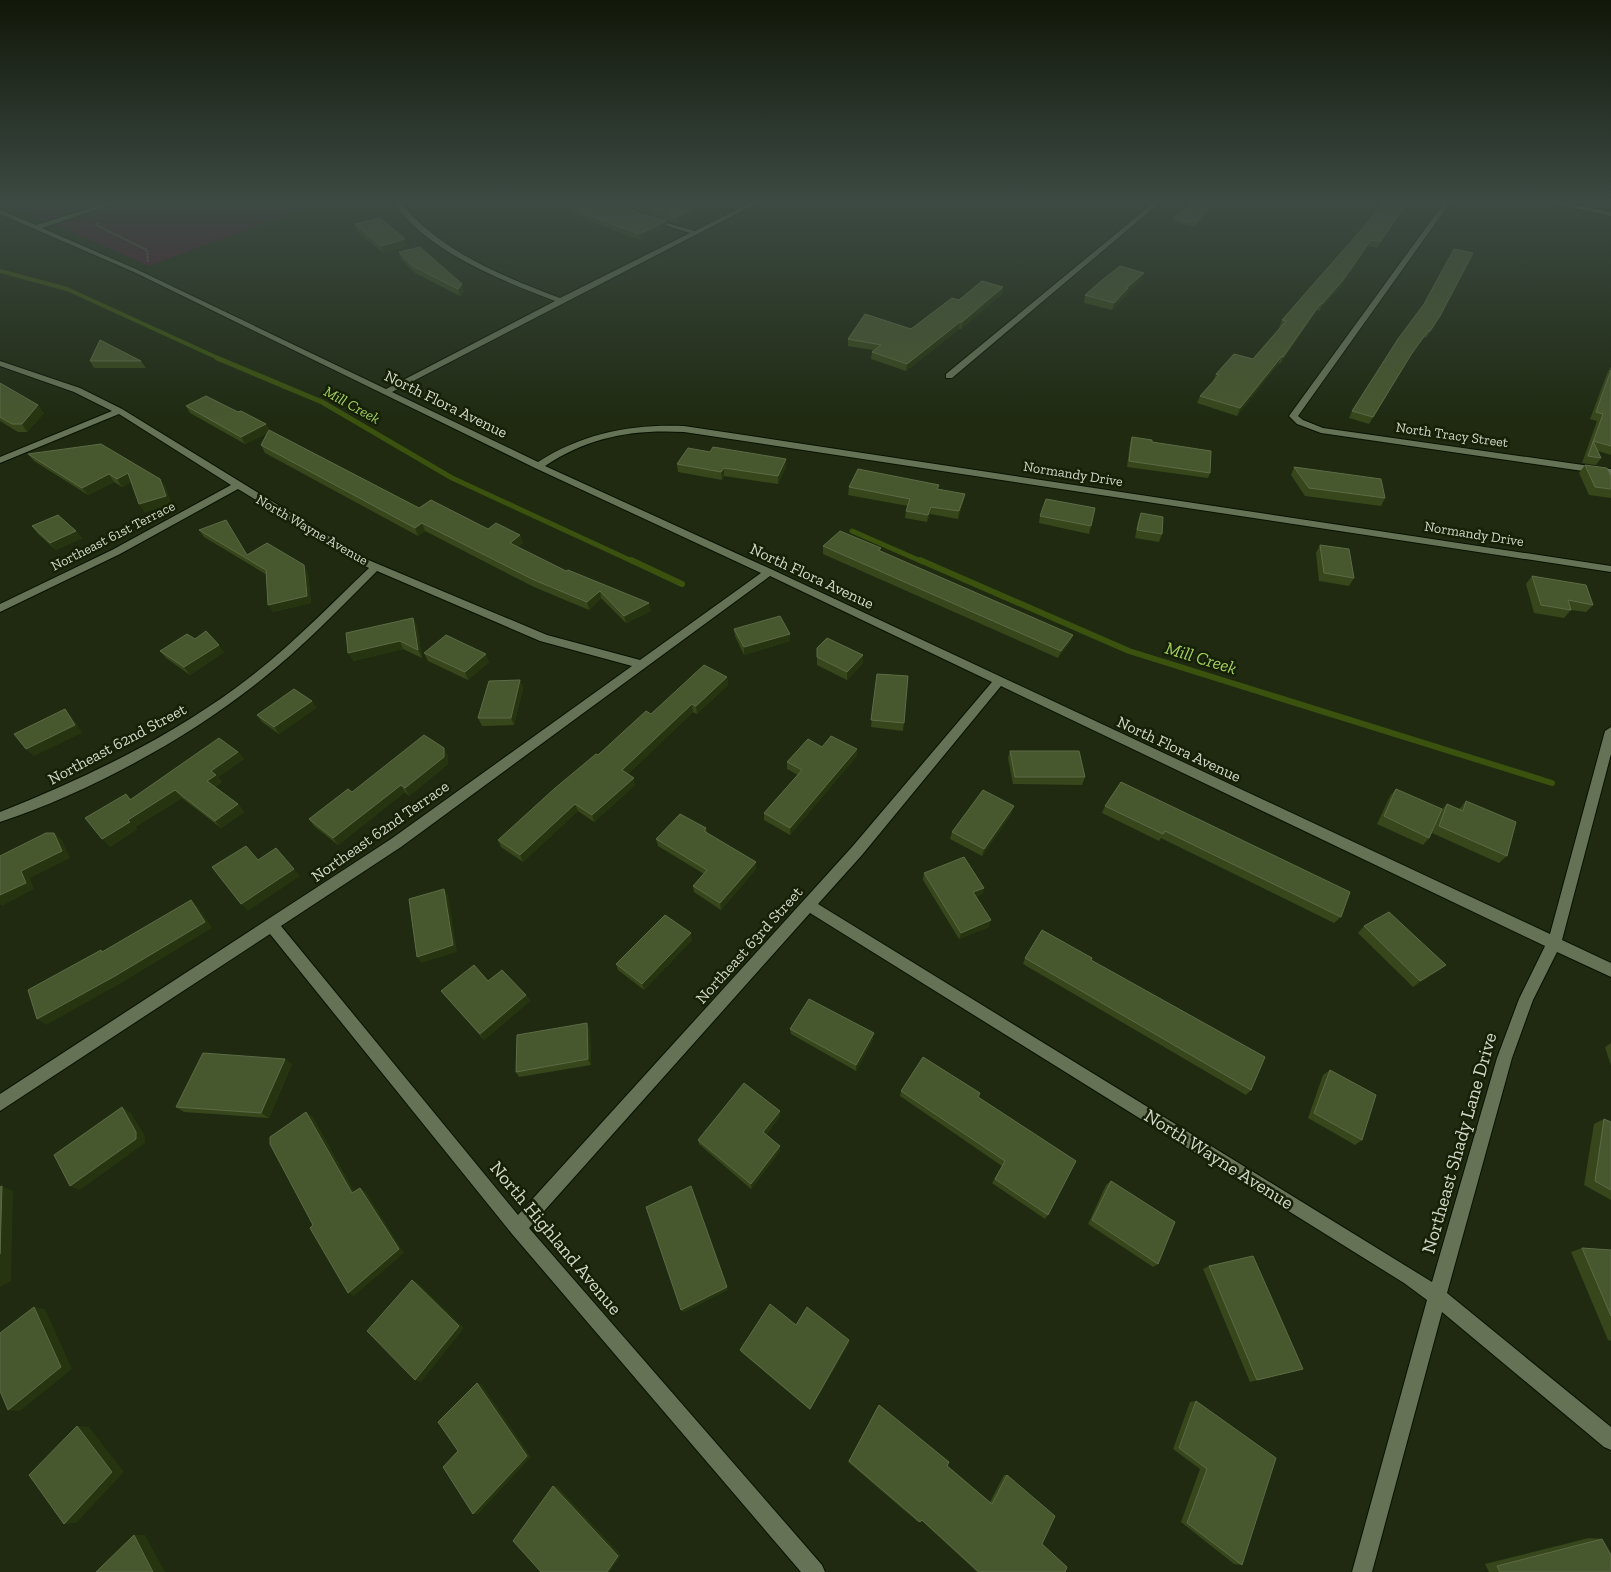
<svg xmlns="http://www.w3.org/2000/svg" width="1611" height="1572" viewBox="0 0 1611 1572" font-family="'Zilla Slab',serif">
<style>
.green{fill:#501936}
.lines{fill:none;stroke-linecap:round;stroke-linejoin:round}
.stream-far2{stroke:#3a520e;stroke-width:4}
.stream-far1{stroke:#3a520e;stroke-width:5}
.stream{stroke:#3a520e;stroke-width:6}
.minor-casing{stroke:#091200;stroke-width:2}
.path{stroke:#5f6853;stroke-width:2;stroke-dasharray:2 1;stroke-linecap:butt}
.minor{fill:#657256;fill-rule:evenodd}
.wall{fill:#37471b}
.shaded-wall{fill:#26350f}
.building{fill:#47572e;stroke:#5d6b46}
.labels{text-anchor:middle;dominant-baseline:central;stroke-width:5;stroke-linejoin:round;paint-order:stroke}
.far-street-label{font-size:14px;fill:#d2d9ca;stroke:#162007}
.far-water-label{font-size:15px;font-style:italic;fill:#a3d05f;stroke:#162007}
.street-label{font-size:16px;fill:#d2d9ca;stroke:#162007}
.water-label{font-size:18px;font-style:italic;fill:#a3d05f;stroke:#162007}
.near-street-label{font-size:19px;fill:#d2d9ca;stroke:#162007}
</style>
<rect width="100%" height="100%" fill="#1f2a11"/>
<path class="green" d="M14,200H299L303,209L149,266L4,203Z"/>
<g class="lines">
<path class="stream-far2" d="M0,271L67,289L220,359"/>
<path class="stream-far1" d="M217,358L322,402L452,478L634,562
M852,531L923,562"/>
<path class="stream" d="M631,560L682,584
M920,560L1129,651L1552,783"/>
<g class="minor-casing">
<path id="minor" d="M117,200H125L42,228L138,270L386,389L555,301C503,281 422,250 393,200H399C438,251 502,276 560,298L690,233L649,220V218L695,231L756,200H763L392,392L538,462C583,433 631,424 684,426L1611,566V572L684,432C633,429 588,437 545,466L773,570L1550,934L1605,731L1611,727V754L1562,940L1611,963V977L1557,952L1533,1000L1512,1058L1447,1293L1611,1427V1450L1604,1447L1442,1312L1372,1572H1352L1427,1300L1404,1283L810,913L529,1228L822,1565L825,1572H801L512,1234L270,934L0,1111V1094L391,839L632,666L540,641L377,571C340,608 303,647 261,680C189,738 88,793 0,822V812C83,779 165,740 237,687C285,652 326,609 369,568L358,563L238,489L120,554L0,612V604L112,550L231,485L119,414L0,463V457L112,411L74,392L0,366V361L80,388L122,409L366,559L547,635L640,660L761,573L535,468L134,272L0,214V210L36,225ZM770,576L992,682L852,847L518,1215L281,926L401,847ZM1001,686L1545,946L1519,999L1497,1058L1432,1282L818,904L862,855Z
M1157,200H1163L952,378H946V374Z
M1446,200H1452L1298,416L1303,420L1323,428L1611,469V475L1321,433L1297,424L1289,416Z
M1538,200H1549L1611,212V216Z"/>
</g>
<path class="path" d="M15,203L25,200
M134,205L156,200
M98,223L96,225L147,250L148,262"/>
<use href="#minor" class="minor"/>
</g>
<path class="wall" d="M552,200H609L667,227L640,240L589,221Z
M613,200H723L677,223L646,213Z
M1195,200H1220L1195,227L1173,222L1174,218Z
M1386,200H1412L1395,222L1377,248L1368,246L1340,287L1319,311L1317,310L1280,364L1279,363L1237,416L1197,403L1200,396L1214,381H1213L1216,374L1253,359L1280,328L1279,327L1282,320L1368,222Z
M355,224L407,246L383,253L357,231Z
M399,252L464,291L460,296L415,273L401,259Z
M1142,280L1127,293V295L1112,310L1084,303L1085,295Z
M1003,287L1002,294L961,329H959L906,371L871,359L872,352L873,350L848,346V339L911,329L959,300Z
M1436,323L1426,338L1424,337L1408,360L1369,424L1349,418L1352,411L1398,339Z
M90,361H141L146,368H94Z
M1611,367V455L1598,451L1601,458L1596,465L1582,463L1597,421L1590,419L1608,371Z
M0,383L44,413L27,432H18L0,421Z
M186,406L266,424L269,430L419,508L488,529L520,535L523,543L517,547L566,571L651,611L626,623L601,598L589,610L534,587L425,531L418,536L265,453L261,445L267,433L245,444L190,413Z
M1132,437L1152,442L1210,473L1208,478L1127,467L1130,443Z
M710,452L786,459V467L778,484L724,476L722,480L678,472L677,464Z
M28,454L160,479L165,486L171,504L145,512L139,504L131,482L122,487L114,482L88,495L34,461Z
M1585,465L1611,476V498L1589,495L1579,473Z
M1294,467L1385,498L1381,506L1305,496L1291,475Z
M939,485L938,489L965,494L963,502L958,519L930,514L927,522L905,518L906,511L908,506L848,495L849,487Z
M1095,508L1089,534L1039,523L1040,516Z
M1141,513L1162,534L1159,542L1135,538L1138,521Z
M32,526L76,531L82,538L56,550L38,534Z
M199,530L247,555L308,573L311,603L273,612L267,575L204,537Z
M1320,545L1354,578L1349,586L1319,581L1316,553Z
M823,546L881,548L880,551L1073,635L1070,642L1058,658L823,554Z
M1532,576L1593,605L1586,612L1571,610L1564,618L1534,613L1526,584Z
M413,618L417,626L422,658L403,649L353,661Z
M734,629L790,641L744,655L735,636Z
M195,639L224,652L190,675L166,658L160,651Z
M817,648L863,655V663L847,680L817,665Z
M424,653L489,662L468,680L428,661Z
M877,674L908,676L903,731L871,727Z
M727,677L728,685L697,714L693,712L628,774L635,785L594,822L578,811L523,862L501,847L498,840L598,755L651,714Z
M520,680L523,688L514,725L482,726L478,718Z
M312,701L316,708L279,734L262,722L257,715Z
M822,747L857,749L856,757L790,835L764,820V813L798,775L787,769V762Z
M1010,751L1085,777L1082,785L1013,784L1008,758Z
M238,752L244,759L218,777L222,782L215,787L238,804L244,812L221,828L182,798L135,827L137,829L110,847L126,794L131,799Z
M448,755V764L409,796L405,792L338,845L314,826L309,819L352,792Z
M1121,782L1341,917L1334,923L1161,838L1159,841L1102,813L1105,806Z
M1396,789L1442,809L1447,804L1459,810L1460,808L1466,801L1507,856L1499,863L1432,833L1436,822L1429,838L1423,845L1377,824L1390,796Z
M1012,813L982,856L950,839L952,832Z
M706,828L707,833L756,862V869L721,910L694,892L693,886L704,874L658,846L656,839Z
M924,873L984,888L982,894L976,897L989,927L959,939L923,880Z
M1364,926L1446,965L1438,971L1413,987L1358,933Z
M692,940L644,990L618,970L616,964Z
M1025,958L1091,960L1251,1090L1246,1095L1023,964Z
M488,981L526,995L530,1001L484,1040L446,997L441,991Z
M590,1029L591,1065L519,1077L516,1072Z
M790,1029L873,1039L856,1071L791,1034Z
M1611,1043V1066L1605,1047Z
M292,1064L269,1118L184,1112L176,1107Z
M1330,1070L1362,1140L1355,1145L1308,1118L1323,1075Z
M901,1091L980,1093L978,1098L1048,1215L1045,1219L992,1183L1002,1166L900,1096Z
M780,1111V1116L766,1135L780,1146V1151L751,1189L699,1144L698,1140Z
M1604,1119L1611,1122V1200L1584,1185L1594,1124Z
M1111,1181L1158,1264L1153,1267L1088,1224L1106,1185Z
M1582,1248L1611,1250V1341L1608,1340L1571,1252Z
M1209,1266L1303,1369L1250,1382L1203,1269Z
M796,1325L849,1343L810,1410L741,1352L740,1350Z
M1196,1401L1242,1565L1234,1564L1181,1522L1200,1469L1173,1449L1190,1402Z
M878,1406L990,1502L1004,1475H1007L1042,1544L1065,1572H977L921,1520L920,1522H918L848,1462Z
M1589,1538L1602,1539L1611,1572H1489L1485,1564Z"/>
<path class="shaded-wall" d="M711,200H723L677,223L676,217Z
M1217,200H1220L1195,227L1196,223Z
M1410,200H1412L1395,222L1377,248L1380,242L1398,215Z
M666,221L667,227L640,240L639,234Z
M405,239L407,246L383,253L381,246Z
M1371,240L1368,246L1340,287L1319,311L1322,304Z
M1144,273L1142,280L1127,293V295L1112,310L1114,303L1126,288Z
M462,284L464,291L460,296L458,289Z
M1003,287L1002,294L961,329L962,322Z
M1320,304L1317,310L1280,364L1283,357Z
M960,322L959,329L906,371L907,364Z
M1428,331L1424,337L1408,360L1369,424L1412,353Z
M1282,356L1279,363L1237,416L1240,408Z
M38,405L44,413L27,432L22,424Z
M266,424L269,432L245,444L241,437Z
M786,459V467L778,484V476Z
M724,468V476L722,480L721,472Z
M128,473L134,481L122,487L117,479Z
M109,474L114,482L88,495L82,488Z
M160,479L165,486L171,504L145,512L139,504Z
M965,494L963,502L958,519L959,511Z
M931,507L930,514L927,522L928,515Z
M422,523L425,531L418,536L415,528Z
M76,531L82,538L56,550L50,543Z
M520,535L523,543L512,550L510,543Z
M304,565L308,573L311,603L273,612L268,605Z
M600,591L601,598L589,610L587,602Z
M649,603L651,611L626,623L624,616Z
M413,618L417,626L422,658L418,650Z
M790,634V641L744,655V647Z
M1073,635L1070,642L1058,658L1061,651Z
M400,641L403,649L353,661L348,653Z
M219,645L224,652L190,675L184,667Z
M486,654L489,662L468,680L465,672Z
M863,655V663L847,680V672Z
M727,677L728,685L697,714L696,706Z
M520,680L523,688L514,725L511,718Z
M312,701L316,708L279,734L274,727Z
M692,704L693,712L624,778L622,770Z
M65,709L72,717L82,733L34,756L26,749Z
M444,748L448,755V764L409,796L405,788Z
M857,749L856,757L790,835V828Z
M238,752L244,759L218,777L222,782L213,788L207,781L211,771Z
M634,778L635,785L594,822L592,815Z
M401,785L405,792L338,845L333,838Z
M175,790L182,798L135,827L137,829L110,847L102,839L128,820Z
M238,804L244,812L221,828L215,821Z
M575,804L578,811L523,862L520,855Z
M1014,806L1012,813L982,856L984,849Z
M54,833L62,840L70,858L30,878L34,889L2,906L0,904V895Z
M756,862V869L721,910L720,903Z
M294,869L300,876L248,911L241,904Z
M984,888L982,894L971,899L973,892Z
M444,889L448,895L457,952L421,963L417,957Z
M191,900L198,907L212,928L123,982L46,1025L37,1019Z
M991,920L989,927L959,939L961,933Z
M691,933L692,940L644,990L642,984Z
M1446,965L1438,971L1413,987L1420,981Z
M526,995L530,1001L484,1040L480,1034Z
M587,1023L590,1029L591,1065L588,1059Z
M874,1033L873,1039L856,1071V1065Z
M285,1059L292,1064L269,1118L261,1113Z
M122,1107L131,1113L145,1136V1143L80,1190L70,1186Z
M780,1111V1116L764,1137L763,1132Z
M306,1112L313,1117L358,1198L352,1193Z
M780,1146V1151L751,1189V1184Z
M2,1186L13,1191L11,1281L0,1287V1254Z
M691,1186L728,1290L683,1313L681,1310Z
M360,1188L366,1192L404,1253L354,1296L348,1293Z
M412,1280L418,1283L464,1328L421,1382L415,1380Z
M34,1307L45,1309L72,1369L20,1411L8,1410Z
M849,1340V1343L810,1410V1409Z
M477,1383L482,1385L531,1457L478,1514H473Z
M77,1426L89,1427L124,1472L76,1523L64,1524Z
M553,1486H557L621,1555L610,1572H607Z
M134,1535H145L165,1572H153Z"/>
<path class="building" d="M561,200H609L639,213L666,221L639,234L588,215Z
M627,200H711L676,217L645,207Z
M1195,200H1217L1196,223L1174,218Z
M1386,200H1410L1398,215L1380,242L1371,240L1343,280L1322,304H1320L1283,357L1282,356L1240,408L1200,396L1219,375L1216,374L1234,354L1253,359L1286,321L1282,320L1368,222Z
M380,218L405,239L381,246L355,224Z
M420,247L462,284L458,289L413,266L399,252Z
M1454,249L1473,253L1440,316L1430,331H1428L1412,353L1373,417L1352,411L1398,339L1424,304Z
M1120,266L1144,273L1126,288H1128L1114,303L1085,295L1101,281Z
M982,281L1003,287L962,322H960L907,364L872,352L881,345L848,339L865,314L911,329L952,298L959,300Z
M100,340L141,361H90Z
M1611,370V446L1593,441L1601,458L1588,456L1603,414L1596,412Z
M0,383L38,405L22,424H12L0,417Z
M206,396L238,412L241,411L266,424L241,437L186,406Z
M269,430L419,508L431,500L488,529L496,523L520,535L510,543L566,571L568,570L649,603L624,616L600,591L587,602L532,579L422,523L415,528L261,445Z
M1132,437L1152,440V442L1211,451L1210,473L1129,461Z
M101,444L160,479L166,496L139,504L128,473L117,479L109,474L82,488L28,454Z
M713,447L786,459L778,476L724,468L721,472L677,464L688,448L710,452Z
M1585,465L1607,468L1611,476V489L1595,487Z
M1294,467L1381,479L1385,498L1309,488Z
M858,469L939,485L937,489L965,494L959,511L931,507L928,515L906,511L910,499L849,487Z
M1046,499L1095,508L1091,526L1040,516Z
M1141,513L1163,517L1162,534L1137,530Z
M58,515L76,531L50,543L32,526Z
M226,520L247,555L267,543L304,565L307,596L268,605L266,570L199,530Z
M840,531L881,548L878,550L1073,635L1061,651L823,546Z
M1320,545L1349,549L1354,578L1324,573Z
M1532,576L1586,585L1593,605L1568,600L1571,610L1541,605Z
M780,616L790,634L744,647L734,629Z
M413,618L418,650L400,641L348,653L346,633Z
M206,631L219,645L184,667L160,651L187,634L195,639Z
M446,635L486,654L465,672L424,653Z
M827,638L863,655L847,672L817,657V648Z
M704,665L727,677L696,706L692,704L622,770L634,778L592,815L575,804L520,855L498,840L554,789L596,754L598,755L646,711L651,714Z
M877,674L908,676L904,723L871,720Z
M520,680L511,718H478L489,681Z
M294,689L312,701L274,727L257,715Z
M65,709L75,725L26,749L14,734Z
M424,735L444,748V757L405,788L401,785L333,838L309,819L348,789L352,792Z
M831,736L857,749L790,828L764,813L802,770L787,762L808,739L822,747Z
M219,738L238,752L211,771L216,775L207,781L238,804L215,821L175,790L128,820L130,822L102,839L85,818L126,794L130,800Z
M1010,751H1079L1085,777H1015Z
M1121,782L1350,892L1341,917L1165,831L1163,834L1105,806Z
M1396,789L1442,809L1429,838L1384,816Z
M983,790L1014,806L984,849L952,832Z
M1466,801L1516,822L1507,856L1439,826L1447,804L1463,811Z
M680,814L706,828L704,831L756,862L720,903L693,886L707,870L656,839Z
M46,833H54L62,851L21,871L26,883L0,895V856Z
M246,846L258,860L276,848L294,869L241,904L212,867Z
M964,857L984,888L973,892L991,920L961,933L924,873Z
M444,889L453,945L417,957L409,899Z
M191,900L205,922L115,976L37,1019L28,990L101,950L102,952Z
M1389,912L1446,965L1420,981L1364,926Z
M665,915L691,933L642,984L616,964Z
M1042,930L1092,958L1091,960L1265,1057L1251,1090L1025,958Z
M474,965L488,981L502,970L526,995L480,1034L441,991Z
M809,999L874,1033L856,1065L790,1029Z
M587,1023L588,1059L516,1072L517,1035Z
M203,1053L285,1059L261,1113L176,1107Z
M923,1057L980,1093L978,1097L1076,1161L1048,1215L995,1179L1005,1161L901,1091Z
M1330,1070L1376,1095L1362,1140L1314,1113Z
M744,1083L780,1111L763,1132L780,1146L751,1184L698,1140Z
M122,1107L136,1132V1139L70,1186L54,1155Z
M306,1112L352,1193L360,1188L399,1249L348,1293L310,1228L313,1225L270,1144V1137Z
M1604,1119L1611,1122V1190L1595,1181Z
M1111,1181L1175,1222L1158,1264L1092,1220Z
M2,1186L0,1254V1187Z
M691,1186L727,1287L681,1310L646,1207Z
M1582,1248L1611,1250V1316Z
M1253,1256L1303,1369L1257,1380L1209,1266Z
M412,1280L459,1326L415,1380L367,1331Z
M770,1304L796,1325L807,1307L849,1340L810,1409L740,1350Z
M34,1307L61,1367L8,1410L0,1391V1333Z
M477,1383L527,1456L473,1514L443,1467L458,1451L438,1422Z
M1196,1401L1276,1458L1242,1565L1187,1523L1207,1469L1179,1448Z
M879,1405L949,1462L947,1466L992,1504L1007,1475L1055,1516L1042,1544L1067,1567L1065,1572H979L922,1520L920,1522L849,1461Z
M77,1426L112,1472L64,1524L29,1475Z
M553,1486L618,1556L607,1572H541L513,1541Z
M134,1535L153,1572H96Z
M1602,1539L1611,1555V1572H1500L1497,1566Z"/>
<linearGradient id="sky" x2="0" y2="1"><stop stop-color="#111709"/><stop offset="0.48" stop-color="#3c4a43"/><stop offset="1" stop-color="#3c4a43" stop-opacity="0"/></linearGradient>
<rect width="1611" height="420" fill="url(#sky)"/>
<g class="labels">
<g class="far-street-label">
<text transform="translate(1452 435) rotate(8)">North Tracy Street</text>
<text transform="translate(1073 474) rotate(9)">Normandy Drive</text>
<text transform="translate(312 530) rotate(30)">North Wayne Avenue</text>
<text transform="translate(1474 534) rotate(9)">Normandy Drive</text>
<text transform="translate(113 536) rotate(-27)">Northeast 61st Terrace</text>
</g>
<g class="far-water-label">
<text transform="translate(352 405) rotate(29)">Mill Creek</text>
</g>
<g class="street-label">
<text transform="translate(446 404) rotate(26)">North Flora Avenue</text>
<text transform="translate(812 576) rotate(25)">North Flora Avenue</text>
<text transform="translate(117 744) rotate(-28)">Northeast 62nd Street</text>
<text transform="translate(1179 749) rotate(25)">North Flora Avenue</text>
<text transform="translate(380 831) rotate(-35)">Northeast 62nd Terrace</text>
<text transform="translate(749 945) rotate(-48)">Northeast 63rd Street</text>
</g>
<g class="water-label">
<text transform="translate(1201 658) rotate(17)">Mill Creek</text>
</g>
<g class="near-street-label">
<text transform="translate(1459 1143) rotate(-74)">Northeast Shady Lane Drive</text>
<text transform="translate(1219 1159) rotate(32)">North Wayne Avenue</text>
<text transform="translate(556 1238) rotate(50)">North Highland Avenue</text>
</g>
</g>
</svg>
